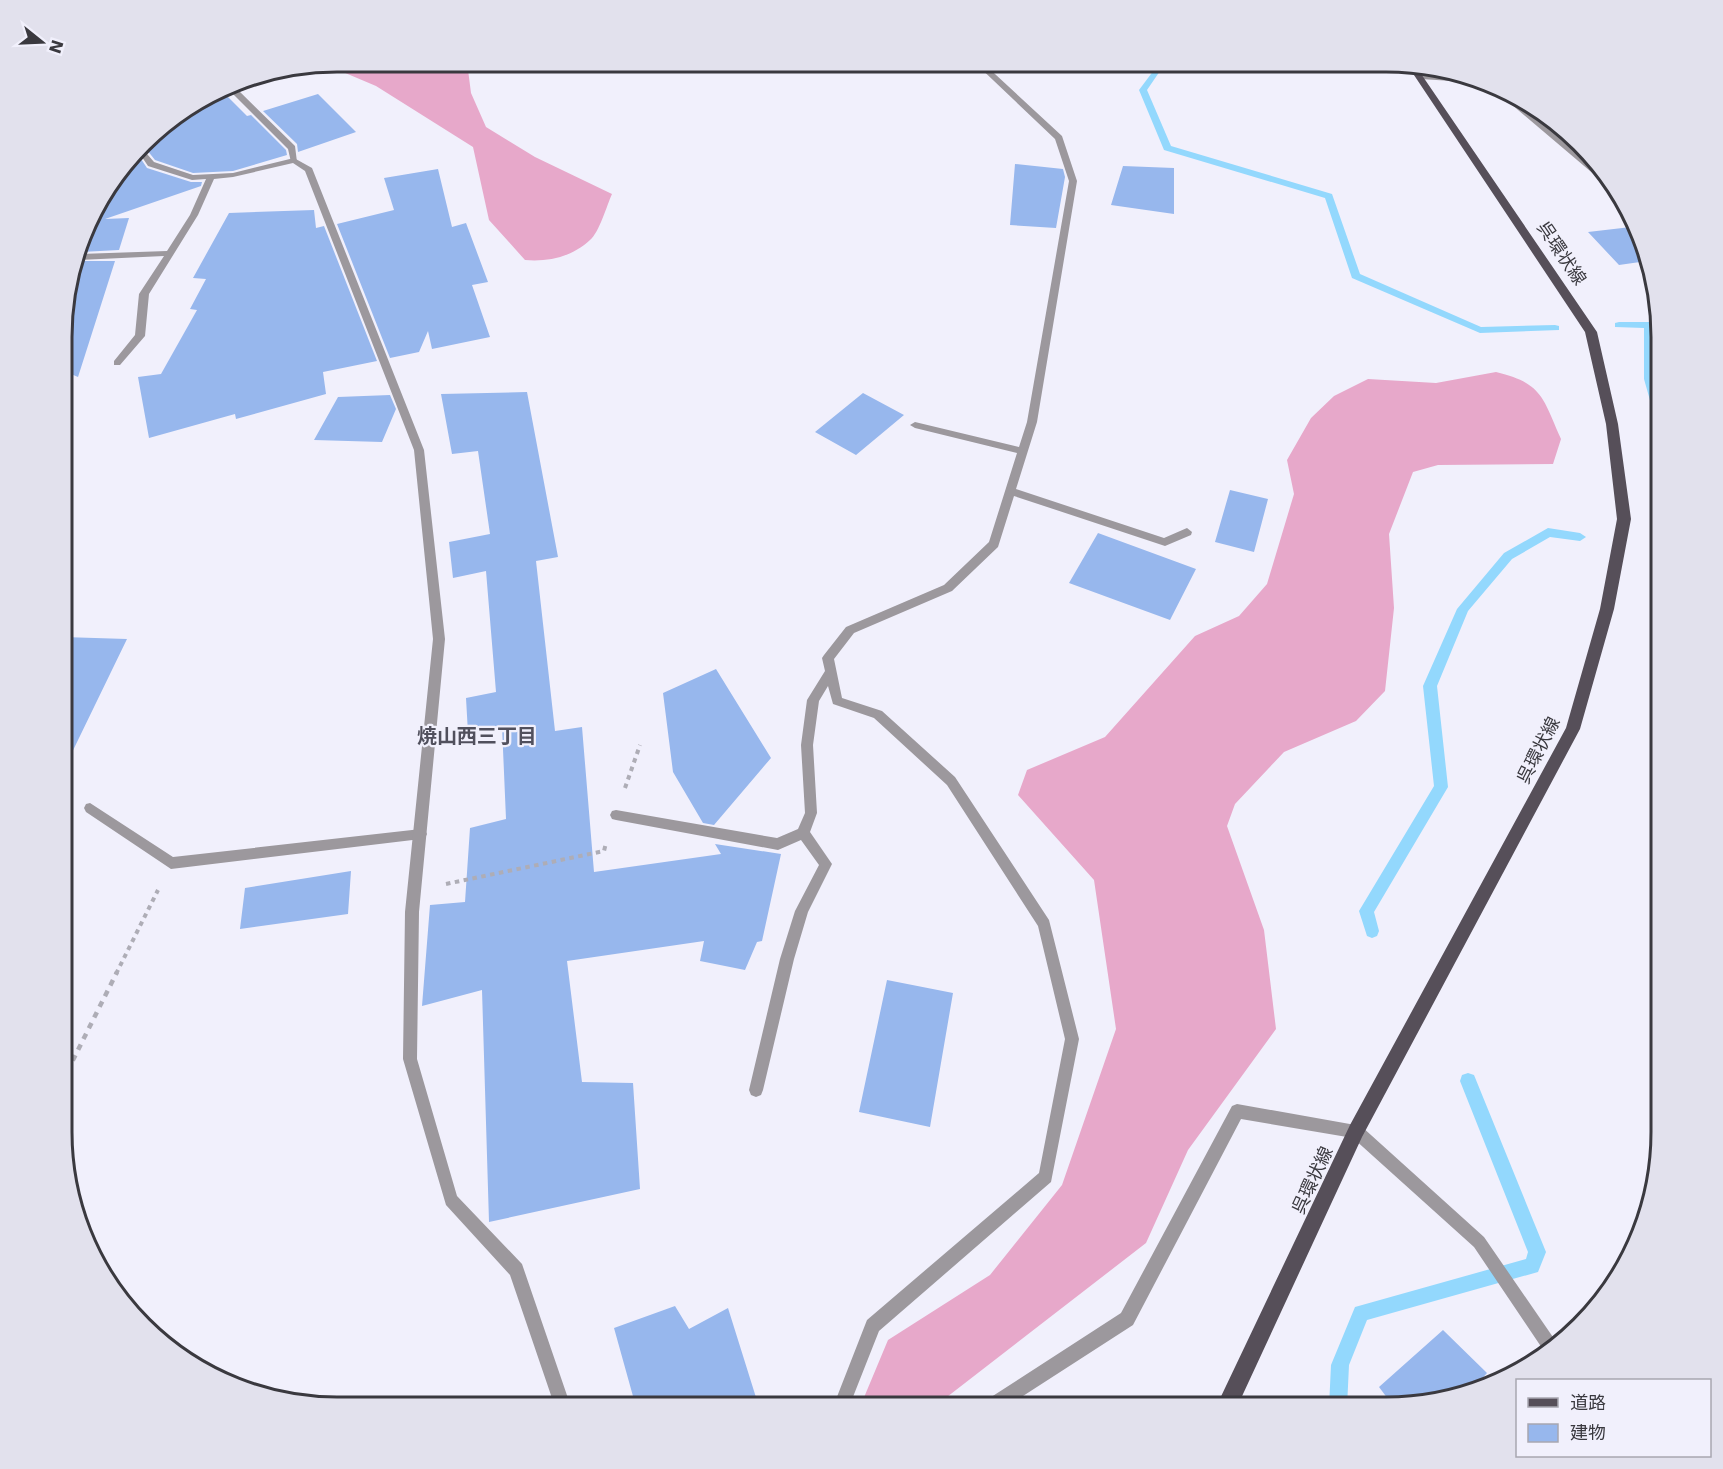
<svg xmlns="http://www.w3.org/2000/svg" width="1723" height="1469" viewBox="0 0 1723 1469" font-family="'DejaVu Sans','Noto Sans JP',sans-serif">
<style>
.forest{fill:#e7a8ca}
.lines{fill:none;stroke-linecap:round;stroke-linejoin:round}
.stream{fill:#93d8fd;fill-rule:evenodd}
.building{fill:#97b7ed}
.path-far1{stroke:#aeadb6;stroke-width:4;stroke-dasharray:4.5 4.5;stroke-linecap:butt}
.path{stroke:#aeadb6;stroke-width:4.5;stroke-dasharray:6 6;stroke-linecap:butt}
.lane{fill:#9c989d;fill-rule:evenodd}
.street{fill:#9c989d;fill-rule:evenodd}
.primary{fill:#564f59;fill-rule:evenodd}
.labels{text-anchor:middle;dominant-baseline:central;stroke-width:4.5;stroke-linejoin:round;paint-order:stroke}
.street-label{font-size:18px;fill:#3a393f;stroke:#f1f0fc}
.neighbourhood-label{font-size:20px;font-weight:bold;fill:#51505d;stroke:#f1f0fc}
.rim{fill:none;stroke:#3a393f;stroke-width:3}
</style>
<rect width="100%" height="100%" fill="#f1f0fc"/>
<path class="forest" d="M337,62H467L471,93L486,127L535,157L612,194C607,205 599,233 590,240C572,257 548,262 525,260L489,220L473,147L376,86L324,64Z
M1496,372C1543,383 1543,399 1561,439L1553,464L1438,465L1413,472L1389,534L1394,608L1385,691L1356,721L1284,752L1235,804L1227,826L1264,930L1276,1029L1188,1150L1146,1243L934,1407H860L888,1340L990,1275L1062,1185L1116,1029L1094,880L1018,795L1027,770L1105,737L1195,636L1239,616L1267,584L1294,494L1287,460L1311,418L1334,396L1368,379L1436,383Z"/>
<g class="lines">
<path class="stream" d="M1160,62H1169L1160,71L1147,90L1171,146L1332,194L1360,274L1481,327L1555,325L1559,326V330L1480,333L1352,278L1325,198L1164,150L1139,90Z
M1619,322H1649L1654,325V379L1661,400V422L1655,418L1644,379V328L1615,327V323Z
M1548,528L1580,533L1586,537L1580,541L1550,537L1512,559L1468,611L1437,686L1448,787L1374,912L1379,931L1377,936L1372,938L1367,936L1359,911L1434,786L1423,686L1457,609L1504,553Z
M1468,1073L1474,1075L1546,1252L1538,1272L1367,1320L1349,1365L1347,1407H1329L1331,1365L1355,1307L1526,1259L1528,1252L1460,1081L1462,1075Z"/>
</g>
<path class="building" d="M222,91L247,116L251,115L286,150L287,155L233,171L193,173L155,160L143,145L156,130Z
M318,94L356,132L298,152L297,144L263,111Z
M137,153L147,168L191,182H202L201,186L105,219L129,218L119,250L81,252L98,200Z
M1015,164L1063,169L1065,177L1056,228L1010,225Z
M1123,166L1174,168V214L1111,205Z
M438,169L452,227L466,223L488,282L472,285L490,337L432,349L428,331L419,352L390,358L337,224L394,210L384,178Z
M314,210L316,228L324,226L377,361L323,372L326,394L236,419L235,414L149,438L138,377L161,374L197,310L190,309L206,279L193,278L229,213Z
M1631,227L1642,237L1647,261L1619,265L1588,232Z
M77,261H115L78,377L64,371V301Z
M527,392L558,557L536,561L555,731L582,727L594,872L721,854L715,844L781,854L762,941L757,942L745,970L700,961L704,941L567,961L582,1082L633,1083L640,1189L489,1222L482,990L422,1006L430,905L465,902L470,828L506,819L502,726L468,733L466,698L496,692L486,571L453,578L449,542L490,534L478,451L452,454L441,394Z
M863,393L904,415L856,455L815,432Z
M390,395L396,409L382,442L314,440L338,397Z
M1230,490L1268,499L1254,552L1215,542Z
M1098,533L1196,569L1170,620L1069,583Z
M63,637L127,639L63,771Z
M716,669L771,758L714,825L703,823L673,772L663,693Z
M351,871L348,914L240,929L245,888Z
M887,980L953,993L930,1127L859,1112Z
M675,1306L689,1329L728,1308L759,1407H636L614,1328Z
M1443,1330L1487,1373L1471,1391L1404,1407H1394L1379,1387Z"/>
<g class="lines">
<path class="path-far1" d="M625,788L640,745
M446,884L604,851L606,843
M116,974L158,890"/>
<path class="path" d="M62,1082L117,972"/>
<path class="lane" d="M233,85L295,146L297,162H291L288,149L227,88Z
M90,803L173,857L421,829L425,830L427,834L425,838L421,839L171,869L86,812L84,808L86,804Z"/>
<path class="street" d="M974,62H982L1062,136L1077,181L1037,422L1016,489L1164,538L1187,528L1192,532L1191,535L1165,546L1014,496L998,547L952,591L854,633L834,659L842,698L882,711L955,777L1049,920L1079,1039L1051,1182L879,1331L849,1407H833L867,1320L1039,1173L1065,1039L1038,926L947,785L874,718L833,704L828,686L819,701L813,745L817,813L810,832L832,864L808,912L794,959L763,1090L761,1095L756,1097L751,1095L749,1090L780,959L795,911L819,865L801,840L778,850L616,820L612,819L610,815L612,811L616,810L777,838L798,829L805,813L801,745L807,700L825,671L822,658L824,655L846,627L944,585L989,542L1017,453L915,428L910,425L915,422L1019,447L1027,422L1069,181L1055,139Z
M1418,75L1467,78L1494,84L1517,100L1600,171L1608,182H1603L1511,104L1488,88L1467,82L1421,79H1418Z
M141,147L154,162L193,175L233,173L294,158L312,168L424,450L445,639L419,912L417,1059L457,1196L522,1264L571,1407H555L510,1275L446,1205L403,1059L405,912L433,639L414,450L305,171L293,163L233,177L214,179L198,215L149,294L145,336L120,365H114V361L135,335L139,294L164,256L79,260L80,254L167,251L190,215L206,179L192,180L148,166L138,151Z
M1237,1104L1361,1126L1484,1237L1557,1343L1544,1351L1474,1247L1353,1138L1241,1119L1133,1325L1006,1407H983L985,1401L1121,1313L1232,1106Z"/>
<path class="primary" d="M1406,63L1415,65L1597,332L1618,424L1631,519L1614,609L1580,729L1362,1137L1237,1407H1216L1350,1125L1566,728L1600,609L1617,519L1606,424L1585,332Z"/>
</g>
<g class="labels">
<g class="street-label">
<text transform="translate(1562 253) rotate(56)">呉環状線</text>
<text transform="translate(1538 750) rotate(-63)">呉環状線</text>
<text transform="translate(1312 1180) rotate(-65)">呉環状線</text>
</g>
<g class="neighbourhood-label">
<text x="477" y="736">焼山西三丁目</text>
</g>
</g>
<path d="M0 0H1723V1469H0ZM337 72H1386A265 265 0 0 1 1651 337V1132A265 265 0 0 1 1386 1397H337A265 265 0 0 1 72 1132V337A265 265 0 0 1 337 72Z" fill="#e2e1ed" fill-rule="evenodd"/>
<path class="rim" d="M337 72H1386A265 265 0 0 1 1651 337V1132A265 265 0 0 1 1386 1397H337A265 265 0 0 1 72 1132V337A265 265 0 0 1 337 72Z"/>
<rect x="1516" y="1379" width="195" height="78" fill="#f1f0fc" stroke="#a8a7b0" stroke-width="1.5"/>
<rect x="1528" y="1398" width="30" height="9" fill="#564f59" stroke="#a8a7b0" stroke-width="1.5"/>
<text x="1570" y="1409" font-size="18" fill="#3a393f">道路</text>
<rect x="1528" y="1424" width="30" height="18" fill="#97b7ed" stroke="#a8a7b0" stroke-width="1.5"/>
<text x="1570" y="1439" font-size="18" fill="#3a393f">建物</text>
<g transform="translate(42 42) rotate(108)" stroke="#f1f0fc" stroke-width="4.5" paint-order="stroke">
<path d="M0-4.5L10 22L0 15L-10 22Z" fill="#3a393f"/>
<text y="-9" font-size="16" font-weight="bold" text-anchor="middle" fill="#3a393f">N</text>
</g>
</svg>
